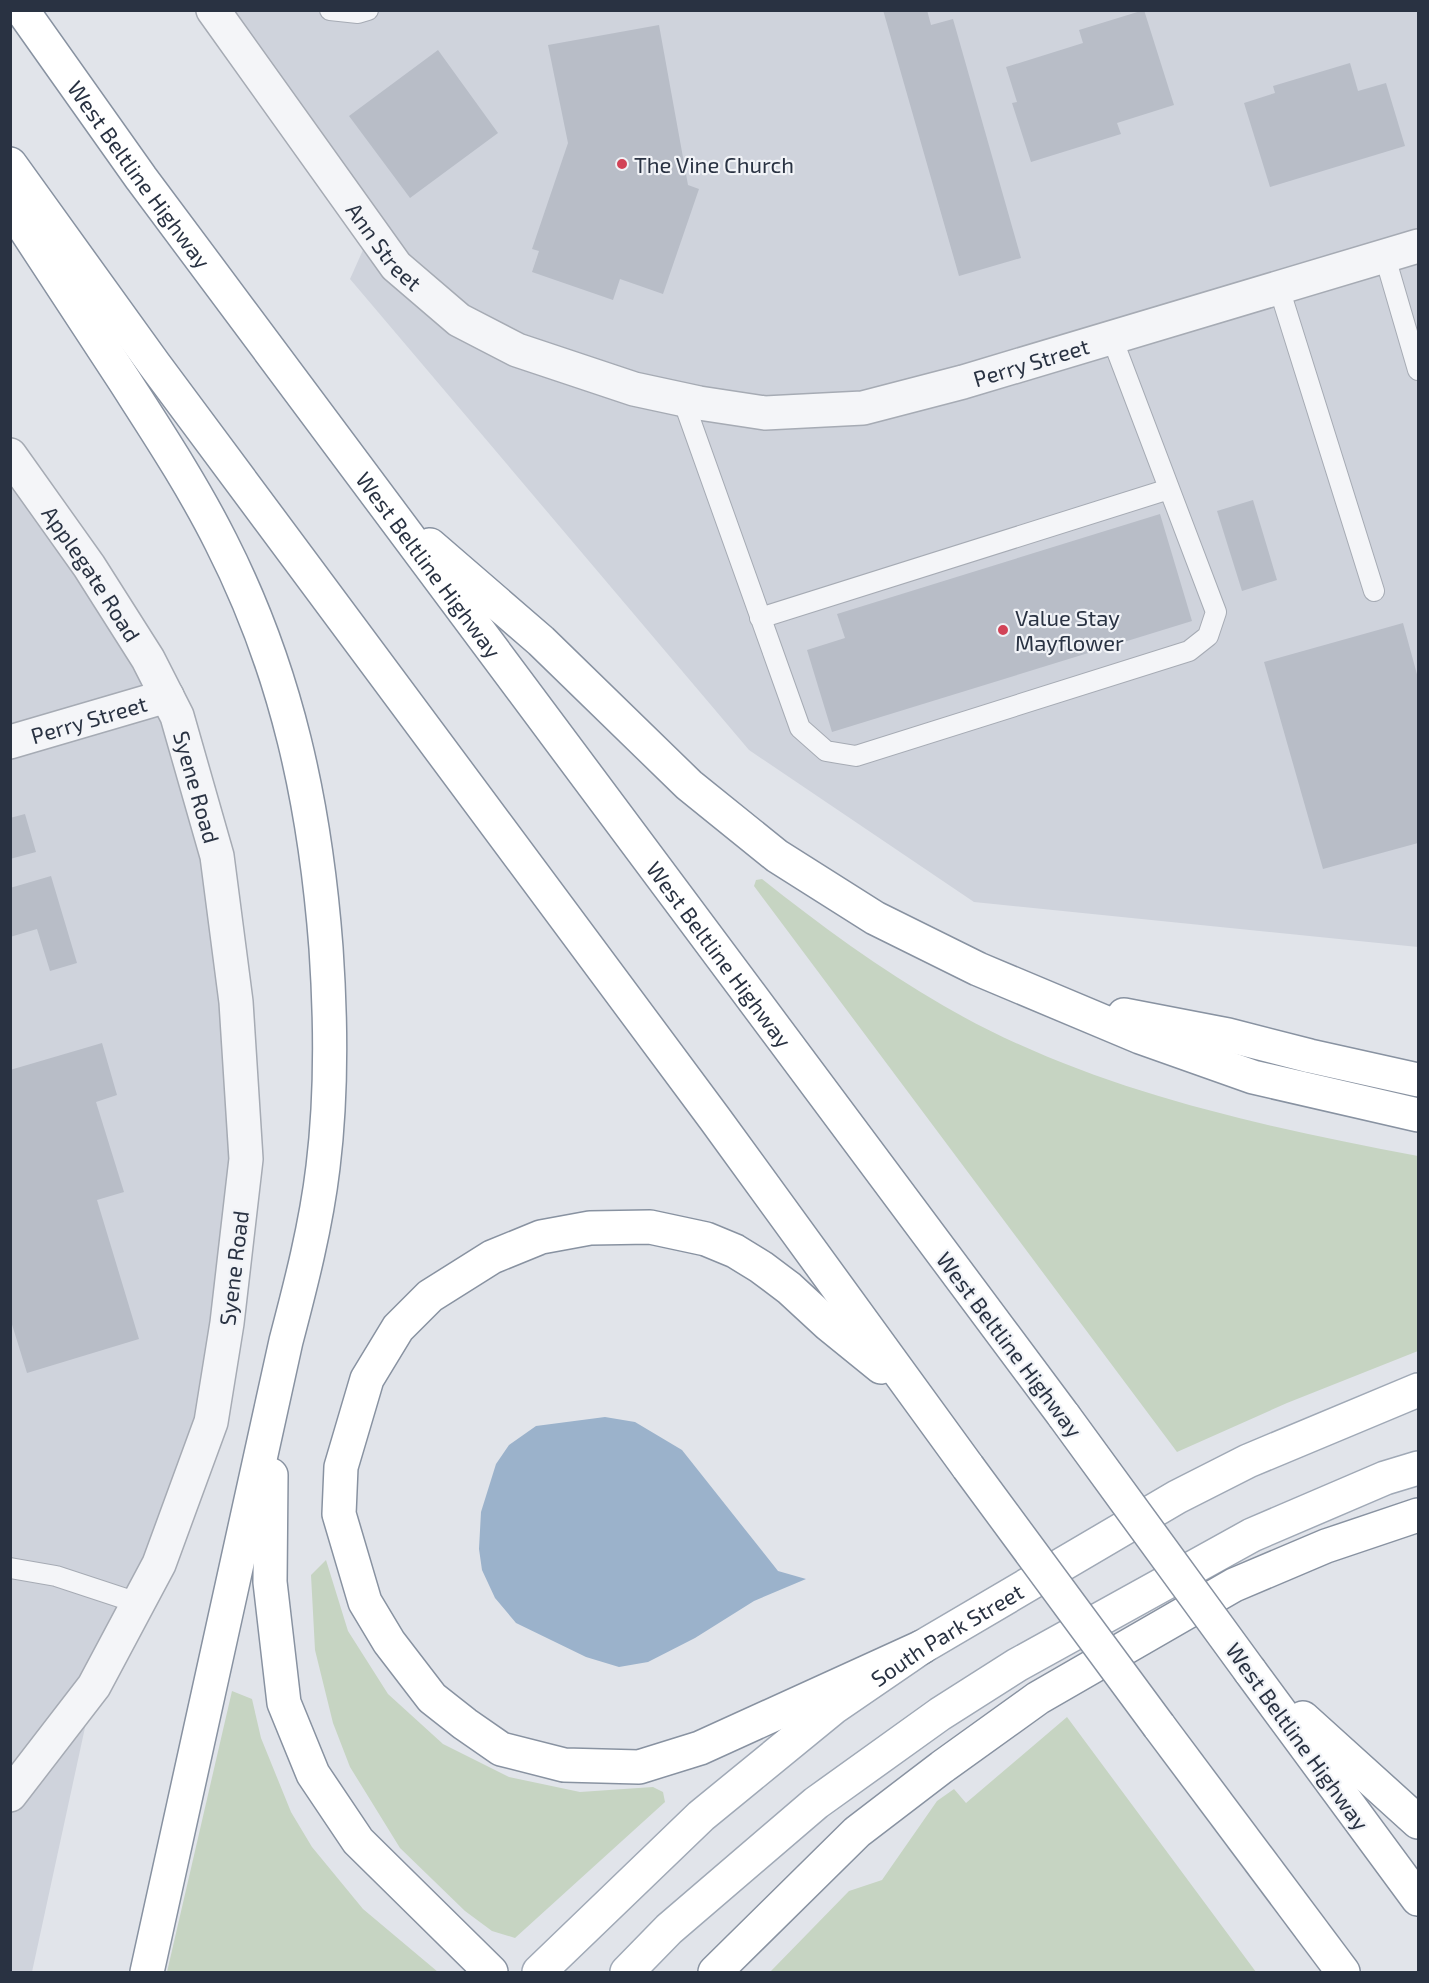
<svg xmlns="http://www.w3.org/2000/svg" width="1429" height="1983" viewBox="0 0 1429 1983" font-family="'Exo 2',sans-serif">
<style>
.built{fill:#cfd3dc}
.green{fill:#c6d4c2}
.water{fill:#9bb2cb}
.building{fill:#b8bdc7}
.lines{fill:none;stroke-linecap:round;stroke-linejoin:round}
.service-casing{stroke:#a6abb4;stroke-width:22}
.minor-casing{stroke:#a6abb4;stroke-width:36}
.tertiary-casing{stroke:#a6abb4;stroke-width:36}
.primary-casing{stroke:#a0a9b6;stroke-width:36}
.motorway-casing{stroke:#8892a1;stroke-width:36}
.service{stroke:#f4f5f8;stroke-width:20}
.minor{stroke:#f4f5f8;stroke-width:33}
.tertiary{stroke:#f4f5f8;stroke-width:33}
.primary{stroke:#fff;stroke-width:33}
.motorway{stroke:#fff;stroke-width:33}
.motorway-bridge-casing{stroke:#8892a1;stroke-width:36;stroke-linecap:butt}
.motorway-bridge{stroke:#fff;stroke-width:33}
.poi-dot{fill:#d24357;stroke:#f1f3f7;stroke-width:2}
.labels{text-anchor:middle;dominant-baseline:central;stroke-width:4.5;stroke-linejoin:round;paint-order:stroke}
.poi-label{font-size:22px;fill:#293242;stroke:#f1f3f7;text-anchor:start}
.street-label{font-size:22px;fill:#293242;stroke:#f1f3f7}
</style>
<rect width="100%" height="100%" fill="#e1e4ea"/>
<path class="built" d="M213,11H1418V947L974,902L749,750L350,279L371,232Z
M10,455L148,659L217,856L246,1159L211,1422L94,1686L32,1972H10Z"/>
<path class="green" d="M762,879C820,925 880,969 944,1006C1089,1090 1256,1125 1418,1156V1351L1287,1403L1177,1452L754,886L756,880Z
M326,1560L348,1631L388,1694L443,1744L509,1777L580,1792L653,1787L663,1792L665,1802L515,1938L492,1931L465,1911L400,1848L350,1767L333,1723L315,1650L311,1575Z
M232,1691L252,1699L261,1738L291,1812L312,1847L363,1909L438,1972H167Z
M1067,1717L1256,1972H770L849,1891L882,1880L937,1801L954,1789L966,1803Z"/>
<path class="water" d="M605,1417L635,1422L682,1450L778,1571L806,1579L754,1601L695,1638L648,1662L619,1667L586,1657L516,1623L495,1598L482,1570L479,1549L481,1512L496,1464L509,1445L536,1426Z"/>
<path class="building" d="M883,10H927L931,25L953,19L1021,258L959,276Z
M1144,10L1174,105L1117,123L1121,134L1031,162L1012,103L1017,102L1006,67L1083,43L1079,30Z
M659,25L688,185L699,189L663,294L620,279L613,300L532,272L539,251L532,249L568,143L548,45Z
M438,50L498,133L410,198L349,116Z
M1350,63L1358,91L1386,83L1405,146L1270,187L1244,103L1275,93L1273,86Z
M1253,500L1277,580L1242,591L1217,511Z
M1160,514L1192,621L832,732L807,650L845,638L837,614Z
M1403,623L1418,678V843L1323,869L1264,662Z
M25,814L36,852L10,859V818Z
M51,876L77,963L50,971L37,929L10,937V888Z
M102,1043L117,1095L96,1102L124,1192L97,1200L139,1339L27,1373L10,1318V1070Z"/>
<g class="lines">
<g class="service-casing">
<path id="service" d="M330,10L358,13L368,10
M1385,257L1418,370
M1279,288L1374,591
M683,400L800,728L826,751L856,756L1189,651L1208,636L1216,612L1112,338
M760,618L1169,489
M10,1568L56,1576L138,1603"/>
</g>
<g class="minor-casing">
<g id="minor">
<path id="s1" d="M213,10L396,266L459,320L517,350L634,389L699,403L765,413L863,408L963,382L1418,246"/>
<path id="s2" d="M10,742L167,696"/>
</g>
</g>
<g class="tertiary-casing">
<g id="tertiary">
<path id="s3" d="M10,455L89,566L148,659L177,716L217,856L236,1002L246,1159L227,1323L211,1422L159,1564L94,1686L10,1795"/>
</g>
</g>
<g class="primary-casing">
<g id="primary">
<path id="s4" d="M539,1972L701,1816L833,1708L922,1647L1177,1497L1248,1461L1418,1390"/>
<path d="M627,1972L669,1929L816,1803L940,1714L1017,1665L1252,1535L1385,1478L1418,1468"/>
</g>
</g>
<g class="motorway-casing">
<g id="motorway">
<path id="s5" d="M22,10L141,178L1064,1416"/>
<path d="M10,164L154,364L715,1119L968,1467"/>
<path d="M10,206C48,264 86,322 124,380C158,433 193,486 221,542C287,672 315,804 326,948C331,1021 332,1094 323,1167C316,1226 301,1284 286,1341L147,1972"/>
<path d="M430,545L541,641L689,785L777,856L875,918L978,969L1140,1037L1253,1077L1418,1115"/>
<path d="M1124,1015L1228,1035L1310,1056L1418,1080"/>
<path d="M881,1367L828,1324L789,1288L761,1267L735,1251L706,1239L650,1227L590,1228L541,1237L492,1257L430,1296L398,1328L367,1379L341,1467L339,1514L365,1602L389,1642L432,1698L465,1724L501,1749L564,1765L639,1767L700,1748L922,1647"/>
<path d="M271,1475L270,1582L284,1703L313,1774L358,1841L491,1972"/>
<path d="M1250,1671L1418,1899"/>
<path d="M1303,1718L1418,1822"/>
<path d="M1159,1726L1343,1972"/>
<path d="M715,1972L857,1832L942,1767L1038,1698L1234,1585L1326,1546L1418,1515"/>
</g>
</g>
<use href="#service" class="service"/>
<use href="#minor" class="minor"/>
<use href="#tertiary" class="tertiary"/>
<use href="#primary" class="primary"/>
<use href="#motorway" class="motorway"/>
<g class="motorway-bridge-casing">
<path id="motorway-bridge" d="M1064,1416L1250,1671
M968,1467L1159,1726"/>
</g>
<use href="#motorway-bridge" class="motorway-bridge"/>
</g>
<g class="poi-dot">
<circle cx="622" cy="164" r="6"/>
<circle cx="1003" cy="630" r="6"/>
</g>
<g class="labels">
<g class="poi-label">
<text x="634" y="164">The Vine Church</text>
<text x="1015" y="617">Value Stay<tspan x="1015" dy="25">Mayflower</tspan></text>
</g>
<g class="street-label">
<text stroke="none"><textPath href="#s5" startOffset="202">West Beltline Highway</textPath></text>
<text stroke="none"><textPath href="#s1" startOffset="292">Ann Street</textPath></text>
<text stroke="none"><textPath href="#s1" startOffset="992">Perry Street</textPath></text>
<text stroke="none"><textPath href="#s5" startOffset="688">West Beltline Highway</textPath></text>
<text stroke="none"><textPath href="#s3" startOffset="144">Applegate Road</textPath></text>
<text stroke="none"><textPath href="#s2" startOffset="82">Perry Street</textPath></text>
<text stroke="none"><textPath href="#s3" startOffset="384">Syene Road</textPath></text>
<text stroke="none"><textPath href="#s5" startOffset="1174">West Beltline Highway</textPath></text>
<text transform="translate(233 1268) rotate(-83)">Syene Road</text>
<text transform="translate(1010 1344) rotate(53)">West Beltline Highway</text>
<text stroke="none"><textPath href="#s4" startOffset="531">South Park Street</textPath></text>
<text transform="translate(1298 1736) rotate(54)">West Beltline Highway</text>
</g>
</g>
<rect width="1429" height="1983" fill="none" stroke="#293242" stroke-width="24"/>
</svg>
